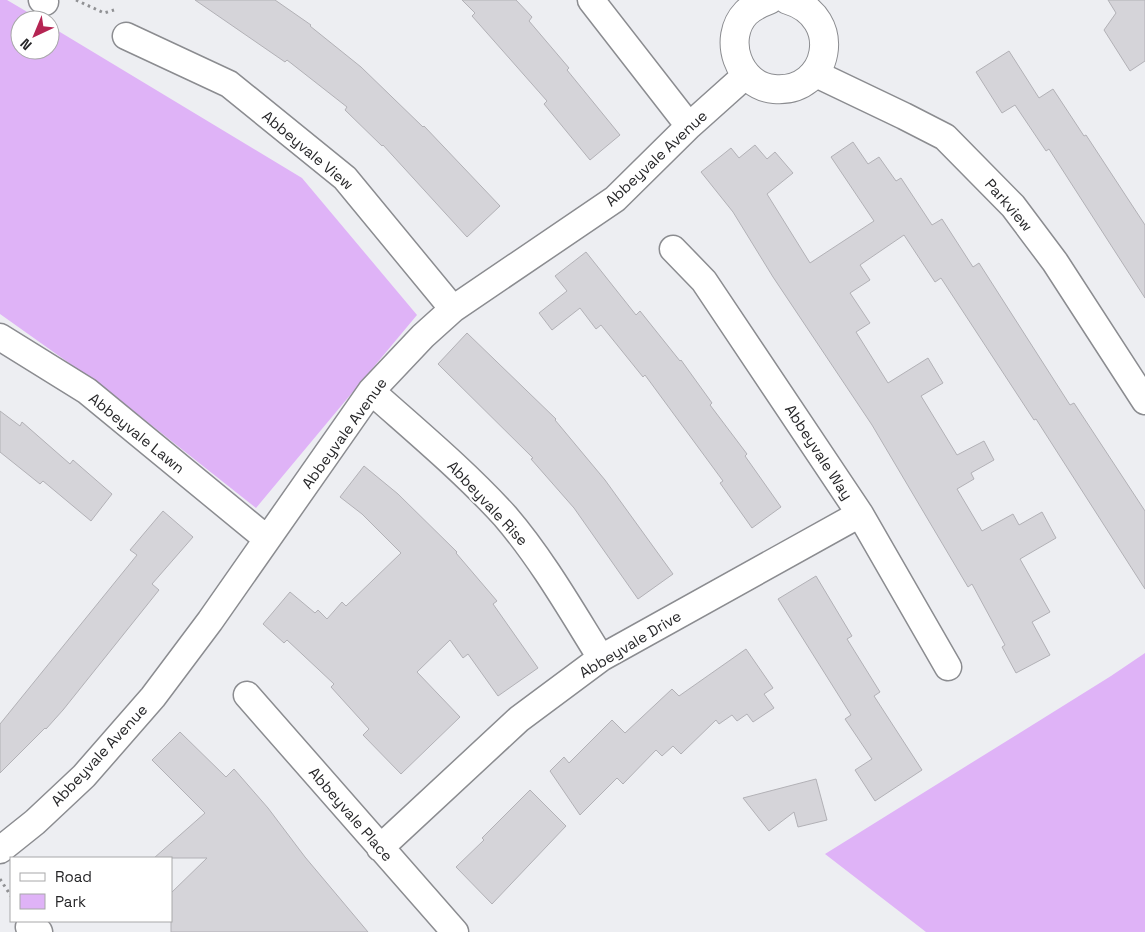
<svg xmlns="http://www.w3.org/2000/svg" width="1145" height="932" viewBox="0 0 1145 932" font-family="'Space Grotesk',sans-serif">
<style>
.green{fill:#dfb3f7}
.building{fill:#d5d4d9;stroke:#b2b1b6}
.lines{fill:none;stroke-linecap:round;stroke-linejoin:round}
.minor-casing{stroke:#8b8c90;stroke-width:29}
.tertiary-casing{stroke:#8b8c90;stroke-width:30}
.path{stroke:#909194;stroke-width:3;stroke-dasharray:2.5 4;stroke-linecap:butt}
.minor{stroke:#fff;stroke-width:26}
.tertiary{stroke:#fff;stroke-width:28}
.labels{text-anchor:middle;dominant-baseline:central;stroke-width:4;stroke-linejoin:round;paint-order:stroke}
.street-label{font-size:15px;fill:#262628;stroke:#fff}
</style>
<rect width="100%" height="100%" fill="#edeef2"/>
<path class="green" d="M0,0H7L41,20H20V50H50V26L302,178L417,315L256,508L107,390L0,314Z
M1145,653V932H926L825,854L1111,676Z"/>
<path class="building" d="M195,0H275L311,25L310,26L361,67L423,127L424,126L500,206L467,237L383,145L382,146L345,110L347,107L287,60L285,62Z
M462,0H516L532,17L529,21L569,68L567,70L620,135L590,160L544,104L547,101L472,16L475,13Z
M1108,0H1145V61L1130,71L1104,30L1116,13Z
M1009,51L1039,98L1053,89L1084,136L1086,135L1145,225V298L1049,149L1046,151L1015,105L1002,113L976,72Z
M853,142L868,164L879,157L896,181L901,178L932,225L942,219L973,267L979,263L1070,405L1074,403L1145,511V589L1036,419L1034,420L941,278L935,282L904,235L860,265L870,280L850,293L870,323L856,332L888,383L928,358L943,383L921,396L957,455L984,441L994,460L971,473L974,479L957,489L982,531L1013,514L1019,525L1042,512L1056,538L1020,559L1050,612L1032,622L1050,655L1016,673L1002,647L1005,645L972,584L968,587L872,425L773,277L733,212L701,172L731,148L739,158L755,145L767,159L775,152L793,173L767,194L810,263L874,221L831,157Z
M586,252L636,315L640,311L680,361L681,360L712,403L710,405L747,454L745,456L781,507L752,528L720,483L723,481L645,375L643,377L601,325L596,329L580,308L552,330L539,313L567,291L555,276Z
M467,333L556,419L555,420L605,480L673,574L638,599L574,508L531,459L533,458L438,364Z
M0,411L20,426L22,422L70,464L73,460L112,494L91,521L43,481L40,484L0,452Z
M364,466L398,494L457,552L456,553L497,601L493,604L538,668L498,696L468,654L463,658L450,640L417,672L460,717L401,774L363,735L369,729L331,687L334,684L287,640L284,643L263,624L290,592L315,613L318,610L327,619L342,602L346,606L401,553L362,514L340,497Z
M163,511L193,537L152,584L159,590L63,710L46,729L45,728L0,773V724L137,555L130,550Z
M816,576L852,636L847,639L880,692L874,696L922,770L875,801L855,770L872,759L845,719L851,715L778,599Z
M746,649L773,688L764,694L774,708L753,722L747,714L737,721L732,715L719,724L716,720L681,754L673,746L662,756L656,750L623,784L617,778L580,815L550,771L564,757L569,763L612,720L625,733L672,689L679,696Z
M180,732L226,777L234,769L268,808L305,857L368,932H171V893L207,858H154L205,813L152,760Z
M816,779L827,820L798,827L794,812L769,831L743,798Z
M530,790L566,826L492,904L456,867L484,840L482,838Z"/>
<g class="lines">
<g class="minor-casing">
<path id="minor" d="M42,0L45,2
M591,0L689,126
M126,36L229,84L345,178L453,309
M814,73L904,116L945,137L1013,206L1055,262L1145,401
M673,249L704,281L860,514L948,667
M0,337L87,391L267,539
M371,391C417,432 464,471 505,516C542,559 571,610 601,658
M247,695L455,932
M380,848L519,719L601,658L860,514
M0,850L35,822L84,776L153,697L210,621L371,391L423,336L453,309L615,199L689,126L746,75
M29,927L39,932"/>
</g>
<g class="tertiary-casing">
<path id="tertiary" d="M769,0C761,3 753,6 746,13C722,38 738,86 774,89C830,94 845,17 788,0"/>
</g>
<path class="path" d="M76,0L104,13L114,10
M0,879L11,896"/>
<use href="#minor" class="minor"/>
<use href="#tertiary" class="tertiary"/>
</g>
<g class="labels">
<g class="street-label">
<text transform="translate(308 150) rotate(40)">Abbeyvale View</text>
<text transform="translate(656 158) rotate(-43)">Abbeyvale Avenue</text>
<text transform="translate(1009 205) rotate(49)">Parkview</text>
<text transform="translate(137 433) rotate(39)">Abbeyvale Lawn</text>
<text transform="translate(344 433) rotate(-54)">Abbeyvale Avenue</text>
<text transform="translate(819 452) rotate(57)">Abbeyvale Way</text>
<text transform="translate(488 503) rotate(47)">Abbeyvale Rise</text>
<text transform="translate(630 644) rotate(-31)">Abbeyvale Drive</text>
<text transform="translate(99 755) rotate(-47)">Abbeyvale Avenue</text>
<text transform="translate(351 814) rotate(49)">Abbeyvale Place</text>
</g>
</g>
<rect x="10" y="857" width="162" height="65" fill="#ffffff" stroke="#a8a8a9"/>
<rect x="20" y="873" width="25" height="8" fill="#ffffff" stroke="#a8a8a9"/>
<text x="55" y="882" font-size="15" fill="#262628">Road</text>
<rect x="20" y="894" width="25" height="15" fill="#dfb3f7" stroke="#a8a8a9"/>
<text x="55" y="907" font-size="15" fill="#262628">Park</text>
<g transform="translate(35 35) rotate(224)"><circle r="24" fill="#ffffff" stroke="#a8a8a9"/>
<path d="M0-4L9 19L0 12L-9 19Z" fill="#b52553"/>
<text y="-8" font-size="14" font-weight="bold" text-anchor="middle" fill="#262628">N</text>
</g>
</svg>
